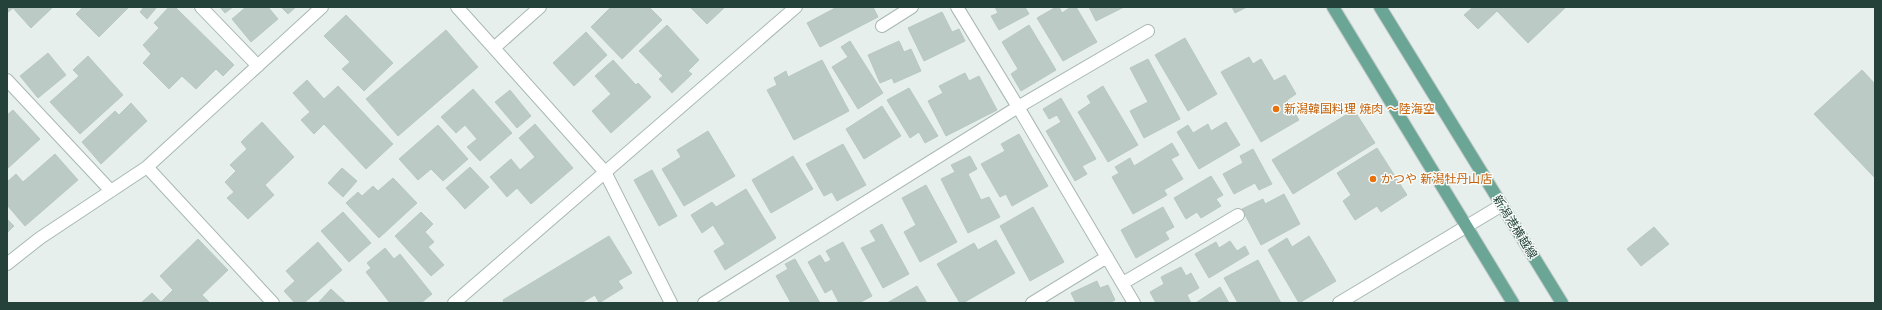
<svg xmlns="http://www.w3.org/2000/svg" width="1882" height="310" viewBox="0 0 1882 310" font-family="Helvetica,'Noto Sans JP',sans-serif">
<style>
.building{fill:#bbcac4;stroke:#b8c9c2}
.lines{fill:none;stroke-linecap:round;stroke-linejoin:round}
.street-casing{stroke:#a8b8b2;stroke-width:14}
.primary-casing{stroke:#c2cac8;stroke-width:14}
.street{stroke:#fff;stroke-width:12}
.primary{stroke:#6aa596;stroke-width:12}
.food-dot{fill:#e8710a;stroke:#f7fbf9;stroke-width:1.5}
.labels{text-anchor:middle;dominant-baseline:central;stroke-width:3;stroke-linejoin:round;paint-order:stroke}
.food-label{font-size:12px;fill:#c56008;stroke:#f7fbf9;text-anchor:start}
.street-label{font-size:12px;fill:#24423a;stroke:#f7fbf9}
</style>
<rect width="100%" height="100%" fill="#e6efeb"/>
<path class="building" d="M7,7H53L31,28L13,8L7,13Z
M83,7H129L99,37L76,14Z
M144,7H157L147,19L140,12Z
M169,7H175L234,65L223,76L216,69L196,89L182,76L169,89L143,63L151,54L143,45L159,28L154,23Z
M220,7H233L225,13Z
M246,7H268L278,19L251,42L232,19Z
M281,7H296L288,14Z
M611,7H649L662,20L622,59L591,27Z
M690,7H725L707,24Z
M837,7H873L878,17L820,47L807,23Z
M995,7H1025L1029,14L999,30L991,16L998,13Z
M1056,7H1059L1062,13L1071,7H1076L1097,42L1063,61L1037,18Z
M1089,7H1124L1096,21Z
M1232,7H1247L1235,13Z
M1473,7H1566L1528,43L1497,11L1478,29L1464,15Z
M942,12L952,32L959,29L965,41L924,61L908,28Z
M346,15L393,63L364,91L342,69L350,62L324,36Z
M667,25L699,60L688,71L692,74L672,93L659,79L663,76L639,51Z
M1029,25L1056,70L1021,91L1011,74L1018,69L1002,42Z
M446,30L478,67L398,136L366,99Z
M586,32L607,55L574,86L553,63Z
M1185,38L1217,94L1188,111L1155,55Z
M850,41L883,93L858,109L832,67L848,57L841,47Z
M899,41L904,52L911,49L921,71L894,83L892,78L880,83L868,55Z
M48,53L66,75L38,98L20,76Z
M88,56L123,95L80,134L50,102L79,76L73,70Z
M1249,57L1253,64L1261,59L1274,81L1285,75L1296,94L1287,100L1299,120L1261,142L1221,72Z
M1148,59L1180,119L1144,138L1130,111L1148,102L1130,68Z
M613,60L636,85L638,83L651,97L611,133L592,111L611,94L595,76Z
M822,60L849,111L794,140L767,90L777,85L774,78L786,71L788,77Z
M1862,70L1875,84V178L1814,114Z
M965,73L969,81L979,76L997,110L946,136L928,101L943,93L939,86Z
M307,80L324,99L338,86L393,144L366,169L324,124L314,134L301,120L310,112L293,93Z
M1103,86L1138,145L1108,162L1078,112L1091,103L1087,96Z
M909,88L938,136L925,143L919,132L910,138L887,100Z
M473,89L512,133L480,161L467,147L477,139L465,125L456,133L441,117Z
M510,90L531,116L517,128L495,102Z
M1061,98L1096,159L1082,166L1087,174L1075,181L1046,131L1061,122L1057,115L1049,119L1043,109Z
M131,103L147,121L101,164L82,142L115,111L119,115Z
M882,106L901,136L864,159L846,129Z
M13,110L40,139L7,169V115Z
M1354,110L1375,143L1293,194L1272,160Z
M262,122L294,157L265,185L274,195L248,219L227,198L234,192L225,182L236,171L230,165L247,149L241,142Z
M1226,122L1240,145L1199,169L1177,132L1188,125L1193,133L1208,124L1211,131Z
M535,124L573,168L531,204L517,188L507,197L490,177L511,159L520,170L535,157L519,138Z
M438,125L468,159L443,181L431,169L418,180L399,159Z
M708,131L735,176L684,206L662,169L681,157L677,150Z
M1019,134L1048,186L1012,206L1006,194L1000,197L981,164L1005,151L1001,144Z
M1172,143L1179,155L1171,159L1183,179L1164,190L1167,195L1133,214L1112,177L1119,173L1115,167L1130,158L1134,166Z
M843,144L866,185L837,201L832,192L824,196L806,164Z
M1377,148L1407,195L1381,212L1377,206L1355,220L1343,201L1351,195L1337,173Z
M1253,149L1272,184L1259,190L1255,183L1234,194L1223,174L1243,163L1240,156Z
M55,154L78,180L25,226L7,205V182L16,174L23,182Z
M793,156L813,189L771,213L752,180Z
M970,156L977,169L968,174L981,200L989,197L1000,217L968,233L941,179L955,172L951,165Z
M470,167L489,187L465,209L446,188Z
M342,168L357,181L343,197L328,183Z
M652,170L677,216L659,226L634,180Z
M1211,176L1223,195L1216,199L1221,206L1201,218L1197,212L1186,219L1174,198Z
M393,178L417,203L379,238L346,203L358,192L362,196L373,186L378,191Z
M926,185L957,242L920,262L904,232L916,225L902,198Z
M746,189L776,238L725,270L714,251L725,244L713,225L702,233L691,215L712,202L716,207Z
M1284,194L1300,224L1261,245L1242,209L1263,199L1265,204Z
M1033,207L1064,262L1030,281L1000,226Z
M1163,207L1174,227L1165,232L1169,239L1136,258L1121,230Z
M343,212L371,243L349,262L321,231Z
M421,212L433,224L425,232L434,242L428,247L444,265L431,276L395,236Z
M7,219L14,226L7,233Z
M882,224L909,274L883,288L861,248L876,241L870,231Z
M1654,227L1669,244L1641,266L1627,249Z
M609,236L632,273L618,281L623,288L599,303L595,295L581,303H504L503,300Z
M1309,236L1336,281L1299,303L1268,250L1287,238L1292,247Z
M198,239L228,270L202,295L209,302L141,303L152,293L161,302L173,290L160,276Z
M996,240L1015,273L963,303H960L937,264L974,243L978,250Z
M1230,241L1237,251L1245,246L1249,254L1209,278L1195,254L1216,242L1219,248Z
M318,242L342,270L304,303H295L284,291L295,281L286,271Z
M843,242L872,296L859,303H839L832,289L825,293L808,262L820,255L825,263L831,260L826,251Z
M385,248L394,259L400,254L432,294L421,303H390L366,272L371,268L367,263Z
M795,259L820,303H791L776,276L788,269L785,264Z
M1258,260L1281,303H1238L1224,278Z
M1181,267L1186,276L1191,273L1199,288L1187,295L1191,303H1156L1150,292L1164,284L1161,277Z
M1097,281L1100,288L1108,285L1115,300L1109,303H1076L1071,293Z
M917,286L927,303H887Z
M1220,287L1229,303H1197V302Z
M331,289L346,303H318Z"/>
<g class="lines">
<g class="street-casing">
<path id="street" d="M201,7L258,66
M457,7L605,172L671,303
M957,7L1018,107L1134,303
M882,26L912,7
M494,48L540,7
M7,80L111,191
M147,167L273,303
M7,264L40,238L147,167L322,7
M1123,283L1238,215
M454,303L796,7
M704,303L1018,107L1148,31
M1032,303L1107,257
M1339,303L1502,205"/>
</g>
<g class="primary-casing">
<path id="primary" d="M1333,7L1513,303
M1380,7L1562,303"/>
</g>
<use href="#street" class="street"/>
<use href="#primary" class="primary"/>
</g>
<g class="food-dot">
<circle cx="1276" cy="109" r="4"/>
<circle cx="1373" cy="179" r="4"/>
</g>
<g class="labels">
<g class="food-label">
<text x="1284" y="109">新潟韓国料理 焼肉 ～陸海空</text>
<text x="1381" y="179">かつや 新潟牡丹山店</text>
</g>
<g class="street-label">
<text transform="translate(1515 227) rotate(58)">新潟港横越線</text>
</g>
</g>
<rect width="1882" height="310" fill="none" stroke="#24423a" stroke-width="16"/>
</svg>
